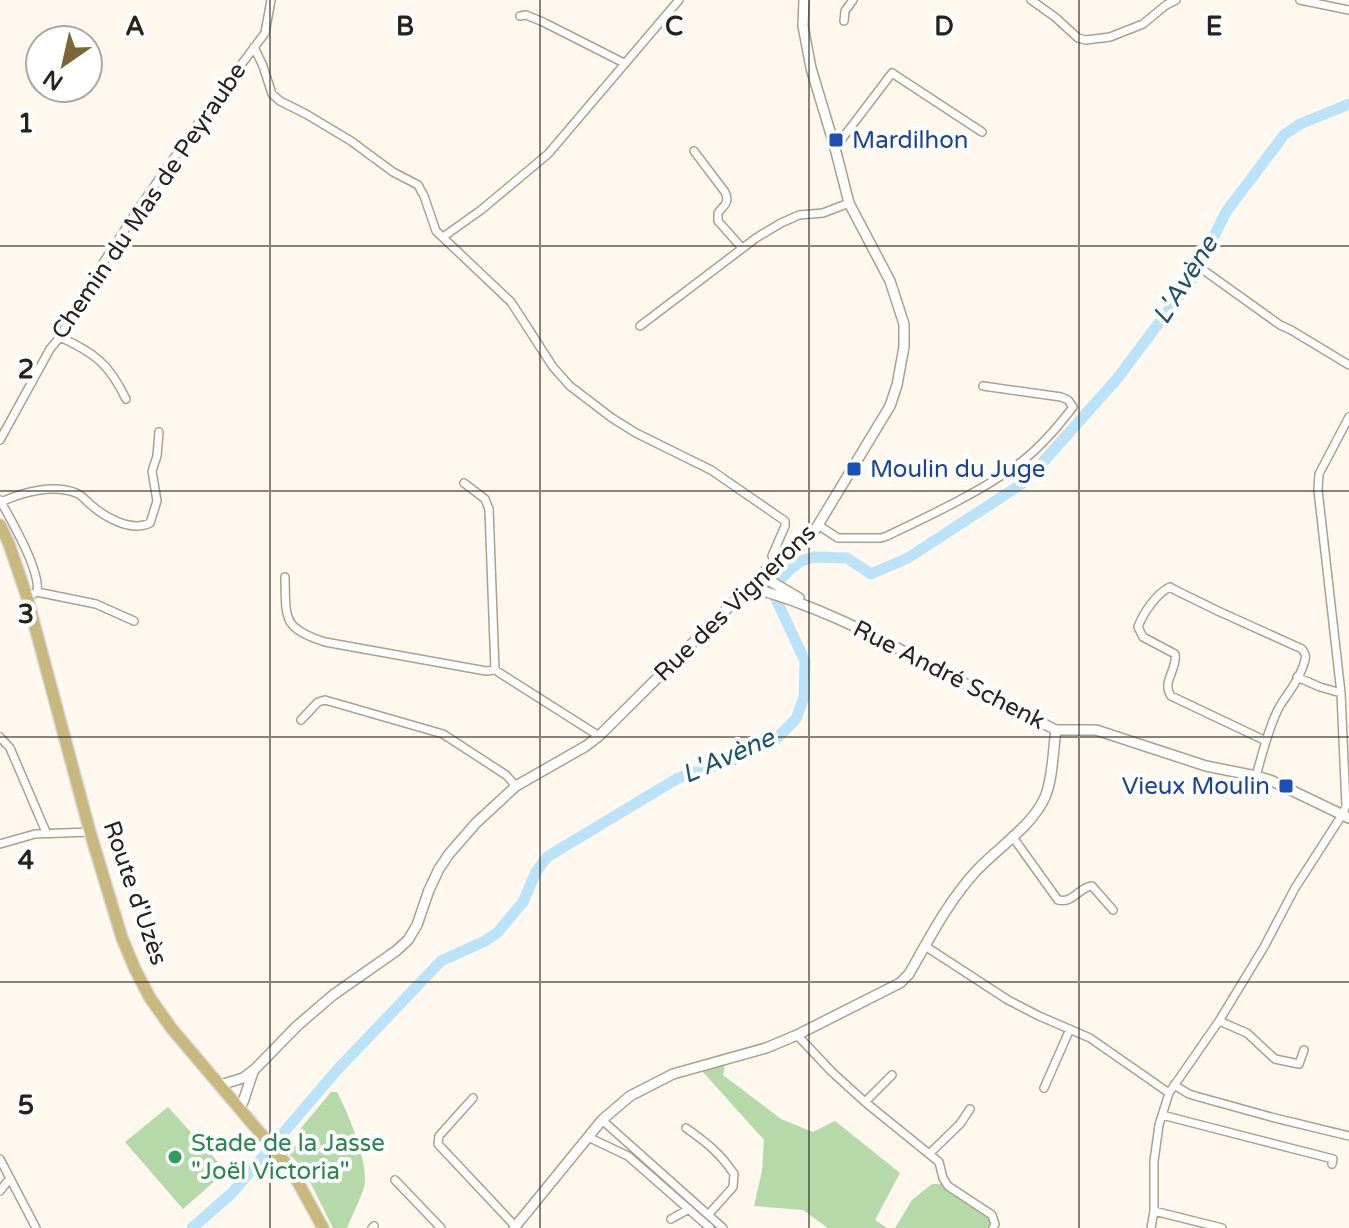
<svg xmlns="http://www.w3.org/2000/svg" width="1349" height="1228" viewBox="0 0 1349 1228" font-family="'Varela Round',sans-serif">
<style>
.green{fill:#b6d9aa}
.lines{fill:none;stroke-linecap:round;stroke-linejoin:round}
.river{stroke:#bae2f8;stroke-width:11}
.minor-casing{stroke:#aea08a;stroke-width:10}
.tertiary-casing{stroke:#aea08a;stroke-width:12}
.primary-casing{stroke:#d8d7d6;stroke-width:14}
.minor{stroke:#fff;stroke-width:7}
.tertiary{stroke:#fff;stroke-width:9}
.primary{stroke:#c8b87d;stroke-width:11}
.grid{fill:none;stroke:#27221a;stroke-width:2;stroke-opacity:0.55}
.transit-dot{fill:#1a4fb4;stroke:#fff;stroke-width:3}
.leisure-dot{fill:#2e9e5b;stroke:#fff;stroke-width:3}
.labels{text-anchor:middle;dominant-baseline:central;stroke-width:8;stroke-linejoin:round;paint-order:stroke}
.transit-label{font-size:24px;fill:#164399;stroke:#fff;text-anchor:start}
.street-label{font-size:24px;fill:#27221a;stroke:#fff}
.leisure-label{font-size:24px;fill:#27864d;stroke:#fff;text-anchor:start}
.water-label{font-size:26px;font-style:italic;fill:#1e536c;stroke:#fff}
.grid-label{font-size:26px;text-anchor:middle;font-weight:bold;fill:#27221a;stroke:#fff;stroke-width:8;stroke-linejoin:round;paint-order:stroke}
</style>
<rect width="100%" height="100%" fill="#fef8ef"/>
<path class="green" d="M725,1064L723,1075L781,1119L813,1132L835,1121L900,1173L875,1220L887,1228H828L803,1210L754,1206L762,1171L764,1140L702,1071Z
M331,1092H337C348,1113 370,1164 364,1187C360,1201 352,1215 347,1228H333L303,1168L289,1154L298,1142L301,1128Z
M168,1107L226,1171L183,1209L125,1142Z
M932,1184H943L988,1215L992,1224L989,1228H895L912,1200Z"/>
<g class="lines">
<path class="river" d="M192,1228L232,1193L337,1070L441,961L485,941L498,932L523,902L536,872L547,857L678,778L733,760L775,740L796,719L804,697L805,661L775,597L778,583L790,569L801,561L814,557L847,558L871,574L908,558L1026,481L1116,380L1195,275L1226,212L1284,135L1300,124L1349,104"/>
<g class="minor-casing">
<path id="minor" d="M1031,0L1055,17L1078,38L1086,40L1110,37L1143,24L1166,5L1176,0
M1300,0L1349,10
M520,16L526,15L543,22L624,63
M844,21L845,11L853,0
M254,47L263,66L272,94L280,101L306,114L351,141L393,172L418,185L424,196L436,231L511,302L553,367L570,386L612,418L636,433L711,470L785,521V526L772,556L775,564
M835,148L892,73L982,132
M694,151L725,192C730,203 724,205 718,213V221L742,248
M443,237L481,210L548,154L679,0
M1206,272L1280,325L1291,330L1349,365
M640,326L756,238L781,223L799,215L823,213L849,203
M60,337C95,353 109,364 126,399
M0,440L50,349L60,337L84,292L141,205L210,106L265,33L271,0
M464,483L485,499L489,509L495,670
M0,500C11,520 41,571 37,592L27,597
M1,502C23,492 53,484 76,493C82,495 86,501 91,505C106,518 131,532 150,523L157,501L152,471L157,456L159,432
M818,525L838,538H881L887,536C931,515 978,493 1017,465C1038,450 1057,428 1073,407L1068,400L1061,397L983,386
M285,577C286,619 282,628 325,642L486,671L495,670L599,736
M37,592L96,604L134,621
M1297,677L1320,687L1341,693
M301,720L318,702L325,700L443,734L506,775L516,786
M0,737L10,748L46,832
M1256,776C1262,755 1270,722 1281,704C1290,691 1301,676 1305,660C1306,654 1305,654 1302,649L1218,611L1175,590L1170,587C1157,593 1143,613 1138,627L1143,637L1175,654C1178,669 1161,682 1171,696L1266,741
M1012,836L1058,900C1073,904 1079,887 1092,886L1113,910
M0,844L35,834L90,832
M925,946L1008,1000L1039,1016L1090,1038L1169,1093
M1219,1021L1247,1033L1275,1059L1299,1064L1304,1050
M797,1035L832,1072L865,1102L939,1162L943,1178L948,1186L992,1215L995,1224L993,1228
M1174,1085L1189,1094L1199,1097L1271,1117L1349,1136
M1044,1088L1070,1029
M473,1098L439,1136L438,1144L515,1226
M865,1102L892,1075
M1162,1115L1333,1159L1332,1164
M602,1120L723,1228
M686,1128C706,1142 721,1154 734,1174L733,1187L709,1214
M588,1137L628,1156L710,1228
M929,1154L960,1124L970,1109
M0,1159L36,1228
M395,1180L441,1228
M0,1191L10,1178
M1154,1211L1222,1228
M671,1219L689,1209
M372,1228L374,1226
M1151,1228L1154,1211V1161L1159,1125L1169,1093L1219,1021L1264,947L1295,888L1342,815L1346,806L1341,693L1318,490L1319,474L1349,417"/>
</g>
<g class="tertiary-casing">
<path id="tertiary" d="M763,573L770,581L799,598
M748,587C808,602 864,630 918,659C962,682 1006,705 1050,727L1056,730H1096L1206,766L1256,776L1270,780L1349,818
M220,1085L243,1078L255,1069L297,1026L333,995L396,951L408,940L417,925L429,890L439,869L449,854L476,823L516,786L586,746L599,736L763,573L806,541L815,530L890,406L897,385L904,347V324L890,281L849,203L835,148L811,68L803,26L804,0
M239,1106L243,1102L253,1072
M514,1228L602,1120L630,1096L673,1074L766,1048L797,1035L900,983L909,974C929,939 949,900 977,870C998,848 1033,825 1045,797C1053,779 1053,749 1056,730"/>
</g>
<g class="primary-casing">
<path id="primary" d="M0,525L9,544L27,597L90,832L122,938L135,969L150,998L172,1029L284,1161L299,1184L323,1228"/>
</g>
<use href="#minor" class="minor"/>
<use href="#tertiary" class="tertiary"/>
<use href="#primary" class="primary"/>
</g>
<path class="grid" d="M270,0V1228M540,0V1228M809,0V1228M1079,0V1228M0,246H1349M0,491H1349M0,737H1349M0,982H1349"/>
<g class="transit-dot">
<rect x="828" y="132" width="16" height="16" rx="4"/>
<rect x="846" y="461" width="16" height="16" rx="4"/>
<rect x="1278" y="778" width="16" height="16" rx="4"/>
</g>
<circle class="leisure-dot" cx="175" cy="1157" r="8"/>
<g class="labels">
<g class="transit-label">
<text x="852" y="140">Mardilhon</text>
<text x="870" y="469">Moulin du Juge</text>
<text x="1270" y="786" text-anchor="end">Vieux Moulin</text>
</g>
<g class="street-label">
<text transform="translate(149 201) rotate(-56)">Chemin du Mas de Peyraube</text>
<text transform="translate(735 603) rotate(-44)">Rue des Vignerons</text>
<text transform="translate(949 675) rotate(27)">Rue André Schenk</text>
<text transform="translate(135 893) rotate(71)">Route d'Uzès</text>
</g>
<g class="leisure-label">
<text x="191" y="1143">Stade de la Jasse<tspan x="191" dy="28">"Joël Victoria"</tspan></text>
</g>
<g class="water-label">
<text transform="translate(1185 280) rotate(-58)">L'Avène</text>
<text transform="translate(728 756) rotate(-24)">L'Avène</text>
</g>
</g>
<g class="grid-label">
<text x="135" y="35">A</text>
<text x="405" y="35">B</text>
<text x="674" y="35">C</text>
<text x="944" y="35">D</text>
<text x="1214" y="35">E</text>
<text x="26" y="132">1</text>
<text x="26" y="378">2</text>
<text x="26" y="623">3</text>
<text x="26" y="869">4</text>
<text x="26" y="1114">5</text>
</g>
<g transform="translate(64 64) rotate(214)"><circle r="38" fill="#ffffff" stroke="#a9a7a3" stroke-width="2"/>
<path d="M0-6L14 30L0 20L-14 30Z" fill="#7b6635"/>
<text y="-12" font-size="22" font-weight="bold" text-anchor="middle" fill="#27221a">N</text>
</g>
</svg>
